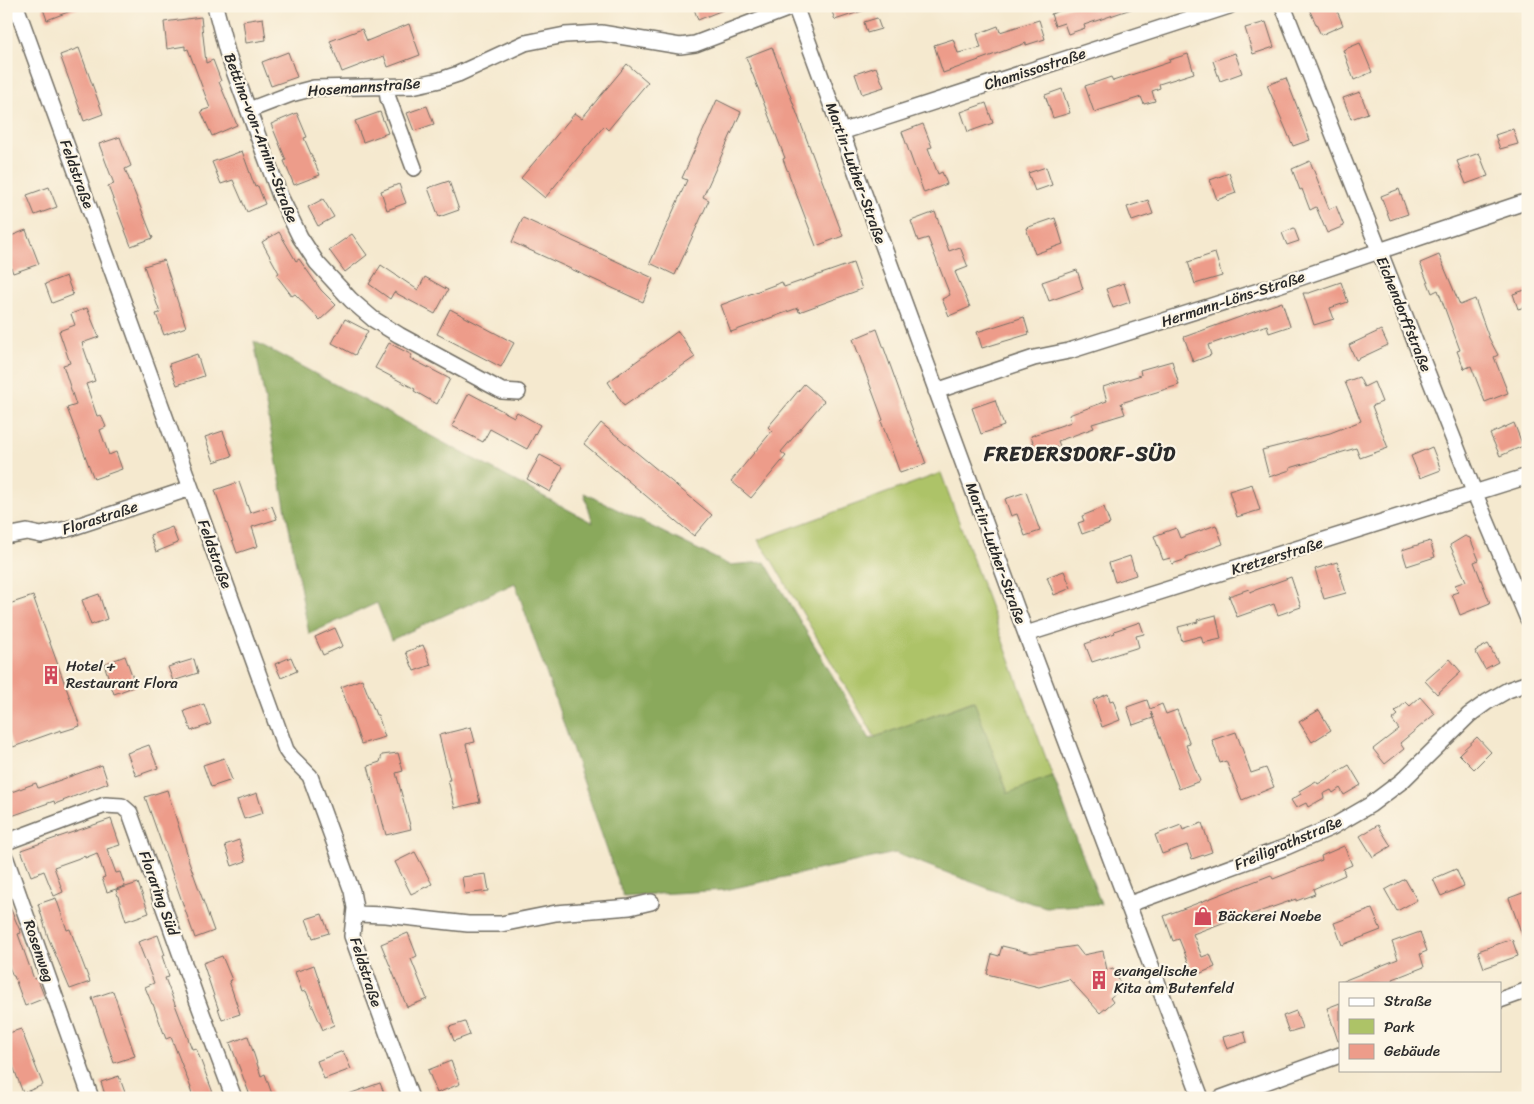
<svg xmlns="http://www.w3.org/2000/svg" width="1534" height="1104" viewBox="0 0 1534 1104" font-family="Sriracha,sans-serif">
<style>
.green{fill:#adc367;stroke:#6c7749}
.forest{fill:#8aa95c;stroke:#5a6a44}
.building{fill:#ed9c8a}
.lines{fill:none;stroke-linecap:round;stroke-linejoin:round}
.minor-casing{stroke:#726e64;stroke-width:18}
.minor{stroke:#fff;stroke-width:15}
.labels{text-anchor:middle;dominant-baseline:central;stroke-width:4.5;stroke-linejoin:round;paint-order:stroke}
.street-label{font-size:15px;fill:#2b2b2b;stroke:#fcf5e5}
.poi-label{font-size:15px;fill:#2b2b2b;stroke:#fcf5e5;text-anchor:start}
.district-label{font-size:20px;font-weight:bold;letter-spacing:1px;fill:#2b2b2b;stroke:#fcf5e5}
</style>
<rect width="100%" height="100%" fill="#fcf5e5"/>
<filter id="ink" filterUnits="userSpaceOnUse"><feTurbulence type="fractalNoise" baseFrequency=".02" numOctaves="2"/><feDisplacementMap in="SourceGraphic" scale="10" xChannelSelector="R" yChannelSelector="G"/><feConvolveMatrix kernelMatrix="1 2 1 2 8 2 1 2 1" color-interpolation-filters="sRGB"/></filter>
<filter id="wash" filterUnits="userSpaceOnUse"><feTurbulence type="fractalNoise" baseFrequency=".0096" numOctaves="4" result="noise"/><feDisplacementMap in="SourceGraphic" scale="20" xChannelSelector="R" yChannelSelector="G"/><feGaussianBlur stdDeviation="1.12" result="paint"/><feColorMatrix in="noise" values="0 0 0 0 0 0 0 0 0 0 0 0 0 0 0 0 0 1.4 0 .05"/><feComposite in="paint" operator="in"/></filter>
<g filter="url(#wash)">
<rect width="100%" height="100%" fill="#f5e9cf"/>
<path class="green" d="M941,473L1053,777L1008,794L973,701L875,737L771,559L758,540Z"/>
<path class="forest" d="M254,341L593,523L584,493L729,565L765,562L870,739L974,701L1008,793L1053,777L1101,904L1046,907L1011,897L895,853L725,890L623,896L515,583L391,640L377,603L309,634Z"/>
<g id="blocks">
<path class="building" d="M42,6H81V7L47,20Z
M693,6H730V7L698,20Z
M830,6H870L871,8L835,20Z
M1072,6H1134V8L1084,25L1085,28L1068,34L1064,23L1055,26L1051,14Z
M1316,6H1335L1343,25L1321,35L1309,9Z
M201,17L206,63L213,60L221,81L219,82L237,125L212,136L201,111L210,108L188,49L185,50V46L167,49L164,22Z
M263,18L266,40L246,43L243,21Z
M877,18L881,29L867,33L864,22Z
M1039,20L1045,39L1026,45V43L943,73L934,45L953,39L958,53L981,48L977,34L998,26L1000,32Z
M1266,22L1274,47L1253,54L1245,28Z
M409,24L420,55L388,67L384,56L342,72L330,41L362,29L367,41Z
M1360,43L1372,72L1354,80L1343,50Z
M772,47L843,236L816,246L783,159L785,158L746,57Z
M79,48L103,114L84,121L60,55Z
M288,52L297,77L271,86L262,62Z
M1235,53L1242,73L1220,81L1213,61Z
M1188,54L1194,73L1159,84L1160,88L1152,91L1155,101L1144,104L1141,97L1094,112L1085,86L1111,77L1113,81L1170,62L1169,60Z
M627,64L648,82L608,130L604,126L545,198L521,178L575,113L582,118Z
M876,67L884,87L862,94L855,74Z
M1286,78L1310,140L1293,146L1267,85Z
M1062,89L1070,113L1053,118L1045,95Z
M1360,92L1368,113L1351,119L1343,98Z
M717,100L741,112L703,197L709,200L675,275L650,263L687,180L682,178Z
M986,103L993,123L968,132L961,112Z
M427,106L434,124L414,131L407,113Z
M380,112L388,133L363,142L355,121Z
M297,113L307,137L304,138L320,175L294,185L284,161L286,160L271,124Z
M923,124L932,147L928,148L938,174L942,172L947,184L924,193L902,132Z
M1513,129L1518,144L1500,149L1495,135Z
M120,137L131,166L125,169L153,238L131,246L108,186L114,184L99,144Z
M242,151L255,187L258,186L265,204L247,212L233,180L221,184L212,162Z
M1479,153L1488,176L1466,184L1457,161Z
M1310,161L1329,209L1336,206L1344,226L1327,233L1316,207L1310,210L1302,189L1300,190L1292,169Z
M1046,167L1052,185L1035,191L1028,173Z
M1229,173L1236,193L1217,200L1210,180Z
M449,181L459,210L439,217L428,188Z
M399,184L406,203L387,210L381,191Z
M49,187L57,207L35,215L27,195Z
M1399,189L1408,214L1390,220L1381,196Z
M323,199L334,217L318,226L308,207Z
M1148,200L1153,214L1132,221L1127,207Z
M935,212L949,251L960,247L968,267L955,272L970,307L949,316L942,299L950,295L928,238L918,241L911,221Z
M523,218L653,278L643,302L512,242Z
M1055,218L1063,244L1035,254L1026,228Z
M1294,228L1299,241L1287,245L1282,233Z
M26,230L39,264L13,273L6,254V238Z
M279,232L296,261L299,259L321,290L336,305L320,320L295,294L292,296L276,275L279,273L262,242Z
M352,234L367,255L345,272L329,250Z
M1215,253L1222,276L1195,284L1188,262Z
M1439,255L1460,305L1475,299L1489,338L1498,355L1494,357L1508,393L1485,402L1471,366L1464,369L1457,351L1460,350L1438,290L1432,293L1420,263Z
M164,260L186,327L164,335L156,314L160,313L144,266Z
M853,263L862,289L799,312L798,308L731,332L721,305L782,282L784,287Z
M381,265L418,290L425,277L448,290L435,314L394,292L390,299L369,284Z
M1077,270L1083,289L1049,301L1042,282Z
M66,276L73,295L52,303L45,284Z
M1341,282L1348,302L1330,308L1334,319L1314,325L1303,293H1309Z
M1124,283L1130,302L1113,308L1106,289Z
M1528,289V306L1518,309L1513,294Z
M1282,302L1290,326L1269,333L1267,325L1208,345L1211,355L1193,362L1184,337Z
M87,308L99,337L82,343L95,381L86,384L97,416L101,415L106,427L100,430L109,455L116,452L122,469L94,479L67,408L76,405L63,365L70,363L59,331L75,325L71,314Z
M450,309L514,343L501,367L437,334Z
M1024,317L1029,334L982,348L977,332Z
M345,319L368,331L355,355L332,343Z
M877,329L926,464L900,473L881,421L883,420L853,339Z
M1381,330L1388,345L1356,360L1349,345Z
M678,331L695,357L624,406L608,382Z
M389,343L412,355L410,358L450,379L437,404L414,391L415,389L375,368Z
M197,354L204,376L177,385L169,364Z
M1172,361L1179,385L1121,403L1125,414L1092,424L1094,428L1058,441L1060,446L1037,454L1031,436L1071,422L1069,415L1107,401L1103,387L1141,375L1140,370Z
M1359,377L1364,387L1374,382L1382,402L1372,406L1388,448L1360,458L1356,448L1290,468V470L1269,477L1262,450L1330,433L1361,421L1345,382Z
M804,384L824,401L781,452L786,456L751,498L731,481L772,431L768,427Z
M469,393L514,417L517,412L540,425L527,449L490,429L483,442L452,426Z
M995,400L1004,426L981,434L972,408Z
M601,423L712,515L694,536L584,444Z
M1514,423L1523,446L1500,456L1490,434Z
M223,431L232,456L214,462L205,437Z
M1432,447L1441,470L1420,478L1411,456Z
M540,455L563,467L550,492L527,479Z
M239,482L250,513L272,506L277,519L252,527L258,546L237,553L215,490Z
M1252,484L1260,510L1237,517L1229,491Z
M1026,492L1040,531L1025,536L1017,514L1011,516L1005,499Z
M1104,507L1110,524L1082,534L1078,523L1084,521L1082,516Z
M1216,525L1223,544L1186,557L1187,559L1172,564L1170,558L1163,560L1154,536L1176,528L1180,538Z
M172,527L178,543L156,552L150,535Z
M1465,536L1470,538L1479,560L1474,562L1490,603L1460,615L1452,594L1458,592L1455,585L1466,581L1450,545Z
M1430,541L1435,557L1407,566L1402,550Z
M1130,556L1136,575L1115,582L1109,563Z
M1337,562L1346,593L1324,599L1315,569Z
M1064,571L1071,588L1054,595L1047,577Z
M1291,577L1301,607L1278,615L1274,604L1237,617L1229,596L1249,589L1250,592Z
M99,594L107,619L91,625L82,600Z
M33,596L80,726L61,732V730L13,747L6,728V605Z
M1216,615L1221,639L1203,643L1201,636L1182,641L1178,627L1198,622L1197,620Z
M1140,622L1144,634L1136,636L1139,647L1092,662L1085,644L1115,633L1114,631Z
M335,628L343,646L323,655L315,637Z
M1488,644L1498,662L1485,669L1475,651Z
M423,645L431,665L414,671L406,652Z
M125,656L136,686L114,694L104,664Z
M291,657L297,671L281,678L275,664Z
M194,659L198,673L173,681L168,667Z
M1450,659L1461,672L1437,694L1425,681Z
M362,679L376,715H378L385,737L361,744L341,687Z
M1108,694L1110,701L1113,700L1120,720L1102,727L1093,700Z
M1420,697L1435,714L1400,743L1404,749L1385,764L1373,749L1399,729L1392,720L1398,715L1395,712L1406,702L1410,706Z
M1147,700L1150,709L1162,704L1166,714L1177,710L1190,744L1186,745L1200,781L1179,789L1151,712L1153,718L1133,725L1127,707Z
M204,704L211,724L191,731L184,711Z
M1319,710L1331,730L1312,742L1299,722Z
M471,727L475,742L466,744L480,802L455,808L448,780H450L439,735Z
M1236,732L1251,773L1266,768L1274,787L1242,800L1226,761L1220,763L1212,740Z
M1477,737L1491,752L1474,769L1459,754Z
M149,745L158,768L136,776L127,753Z
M398,753L403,771L396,773L411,829L386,835L368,766L380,762L382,755Z
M224,758L232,780L211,787L203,765Z
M102,765L108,783L55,804L54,801L6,818V794L36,783L38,788Z
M1349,765L1361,785L1344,795L1340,788L1333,793L1331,790L1323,794L1324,798L1308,807L1306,803L1296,808L1291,800L1301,794L1299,791L1316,781L1318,784Z
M167,790L188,856H187L214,931L195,938L145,797Z
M257,793L263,813L244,819L237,800Z
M111,819L120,845L107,849L116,873L120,872L125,886L107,892L102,878L105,877L97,853L85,858V856L54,867L63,892L54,896L44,871L31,876L21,850Z
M1202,823L1212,852L1192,859L1187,845L1162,854L1155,835L1181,825L1183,830Z
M1378,825L1391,846L1373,857L1360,836Z
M239,840L246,861L232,866L225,845Z
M1344,846L1352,865L1343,869L1345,875L1313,889L1315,894L1296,901V899L1250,915L1249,913L1193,934L1202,957L1210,954L1215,967L1194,976L1179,939L1173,941L1164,916L1271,875L1273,879L1322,860L1321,856Z
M415,852L432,884L411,894L395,862Z
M1456,869L1464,886L1441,896L1433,879Z
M486,874L489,891L465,894L462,877Z
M1405,879L1417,900L1397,911L1385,890Z
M138,883L149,913L126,921L116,890Z
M1528,891V946H1526L1509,898Z
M6,898L21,933L18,934L34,979L37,978L45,998L25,1006L14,976H13L6,960Z
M56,898L67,930L70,929L90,982L70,989L48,937L38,904Z
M1372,909L1381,930L1342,945L1334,923Z
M322,914L329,933L313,938L306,919Z
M1420,932L1427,951L1420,954L1424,967L1393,979L1394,983H1338L1398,959L1392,942Z
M408,933L417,956L411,959L427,999L407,1007L381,944Z
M158,935L165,955L162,956L169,977L165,978L192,1049L196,1048L215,1098H193L190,1088H191L171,1037L166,1039L153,1004H152L145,987L154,983L138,942Z
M1512,939L1518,956L1484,968L1478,951Z
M1002,946L1031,953L1076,946L1083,955L1103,951L1107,970L1113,968L1122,987L1110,998L1113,1002L1100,1013L1069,979L1039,987L987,974L992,954L999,956Z
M222,956L232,980L229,981L240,1014L222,1020L203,963Z
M314,965L334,1025L323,1030L306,991L302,992L295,972Z
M113,991L135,1056L114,1063L92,998Z
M1340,1003V1041H1338L1327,1008Z
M1296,1011L1302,1028L1289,1032L1283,1016Z
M465,1022L470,1035L454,1041L449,1027Z
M21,1029L43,1085L23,1093L6,1047V1034Z
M1244,1031L1247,1042L1227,1049L1223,1037Z
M248,1036L261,1076L265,1074L272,1094L262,1098H251L230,1043Z
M343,1051L351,1069L324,1079L317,1061Z
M451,1061L460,1084L437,1093L428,1070Z
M119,1076L127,1098H106L101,1082Z
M380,1083L386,1098H343V1096Z"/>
</g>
</g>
<g filter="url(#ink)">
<use href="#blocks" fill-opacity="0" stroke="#726e64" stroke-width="1"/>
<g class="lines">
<g class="minor-casing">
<path id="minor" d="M16,6L286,750L291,757L310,776L352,891L355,908L352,936L411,1098
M215,6L227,52L280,196L300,237L317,263L351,300L373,319L399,335L502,391L518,392
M795,6L1026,634L1201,1098
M1283,6L1475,494L1528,619
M387,87L388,98L414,168
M249,110L291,94L314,88L412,86L440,80L458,74L525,43L565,35L601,33L680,46L695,44L795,6
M841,132L1229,6
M936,391L1034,358L1069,351L1281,284L1528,201
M6,536L27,532L41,535L71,528L191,488
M1026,634L1528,476
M6,842L105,805L122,806L130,813L197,1000L234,1098
M6,859L91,1098
M1127,905L1286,847L1332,827L1370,805L1402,781L1469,715L1487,702L1508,690L1528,683
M355,914L386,915L468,924H501L556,913L630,907L651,902
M1500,1000L1528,990
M1221,1098L1340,1055"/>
</g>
<use href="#minor" class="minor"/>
</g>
</g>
<defs>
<g id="building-bare" transform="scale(1.5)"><path d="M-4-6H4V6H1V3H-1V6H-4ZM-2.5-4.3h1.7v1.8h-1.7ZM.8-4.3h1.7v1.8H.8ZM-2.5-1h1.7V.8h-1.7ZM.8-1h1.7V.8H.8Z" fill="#d1495b" stroke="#fcf5e5" stroke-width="2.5" paint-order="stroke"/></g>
<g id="shop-bare" transform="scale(1.5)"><path d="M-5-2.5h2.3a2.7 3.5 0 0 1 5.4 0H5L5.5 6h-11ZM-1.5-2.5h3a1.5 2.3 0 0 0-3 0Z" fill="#d1495b" stroke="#fcf5e5" stroke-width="2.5" paint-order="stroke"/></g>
</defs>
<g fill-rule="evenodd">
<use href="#building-bare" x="51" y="675"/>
<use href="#shop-bare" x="1203" y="916"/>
<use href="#building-bare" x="1099" y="980"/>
</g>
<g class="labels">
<g class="street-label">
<text transform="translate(1035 69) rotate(-18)">Chamissostraße</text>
<text transform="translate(364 87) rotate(-4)">Hosemannstraße</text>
<text transform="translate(261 138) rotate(69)">Bettina-von-Arnim-Straße</text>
<text transform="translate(856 173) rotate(70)">Martin-Luther-Straße</text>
<text transform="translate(77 174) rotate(70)">Feldstraße</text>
<text transform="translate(1233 299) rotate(-18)">Hermann-Löns-Straße</text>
<text transform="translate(1404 314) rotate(68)">Eichendorffstraße</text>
<text transform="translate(100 518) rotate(-18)">Florastraße</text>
<text transform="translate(996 553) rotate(70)">Martin-Luther-Straße</text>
<text transform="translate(215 554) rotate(70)">Feldstraße</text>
<text transform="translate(1277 556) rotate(-17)">Kretzerstraße</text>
<text transform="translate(1288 843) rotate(-23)">Freiligrathstraße</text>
<text transform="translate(159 893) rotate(70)">Floraring Süd</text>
<text transform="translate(39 951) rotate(71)">Rosenweg</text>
<text transform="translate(366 972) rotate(72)">Feldstraße</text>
</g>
<g class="poi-label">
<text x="66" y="666">Hotel +<tspan x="66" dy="17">Restaurant Flora</tspan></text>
<text x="1218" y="916">Bäckerei Noebe</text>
<text x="1114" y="971">evangelische<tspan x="1114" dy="17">Kita am Butenfeld</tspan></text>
</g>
<g class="district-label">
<text x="1080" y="454">FREDERSDORF-SÜD</text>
</g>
</g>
<rect width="1534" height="1104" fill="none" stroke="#fcf5e5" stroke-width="25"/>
<rect x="1339" y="982" width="162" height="90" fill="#fcf5e5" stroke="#a8a49b"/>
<rect x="1349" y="998" width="25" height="8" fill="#ffffff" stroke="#a8a49b"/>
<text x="1384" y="1006" font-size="15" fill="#2b2b2b">Straße</text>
<rect x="1349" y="1019" width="25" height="15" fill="#adc367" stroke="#a8a49b"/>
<text x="1384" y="1032" font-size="15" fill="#2b2b2b">Park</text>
<rect x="1349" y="1044" width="25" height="15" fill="#ed9c8a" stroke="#a8a49b"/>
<text x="1384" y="1056" font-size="15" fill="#2b2b2b">Gebäude</text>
</svg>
